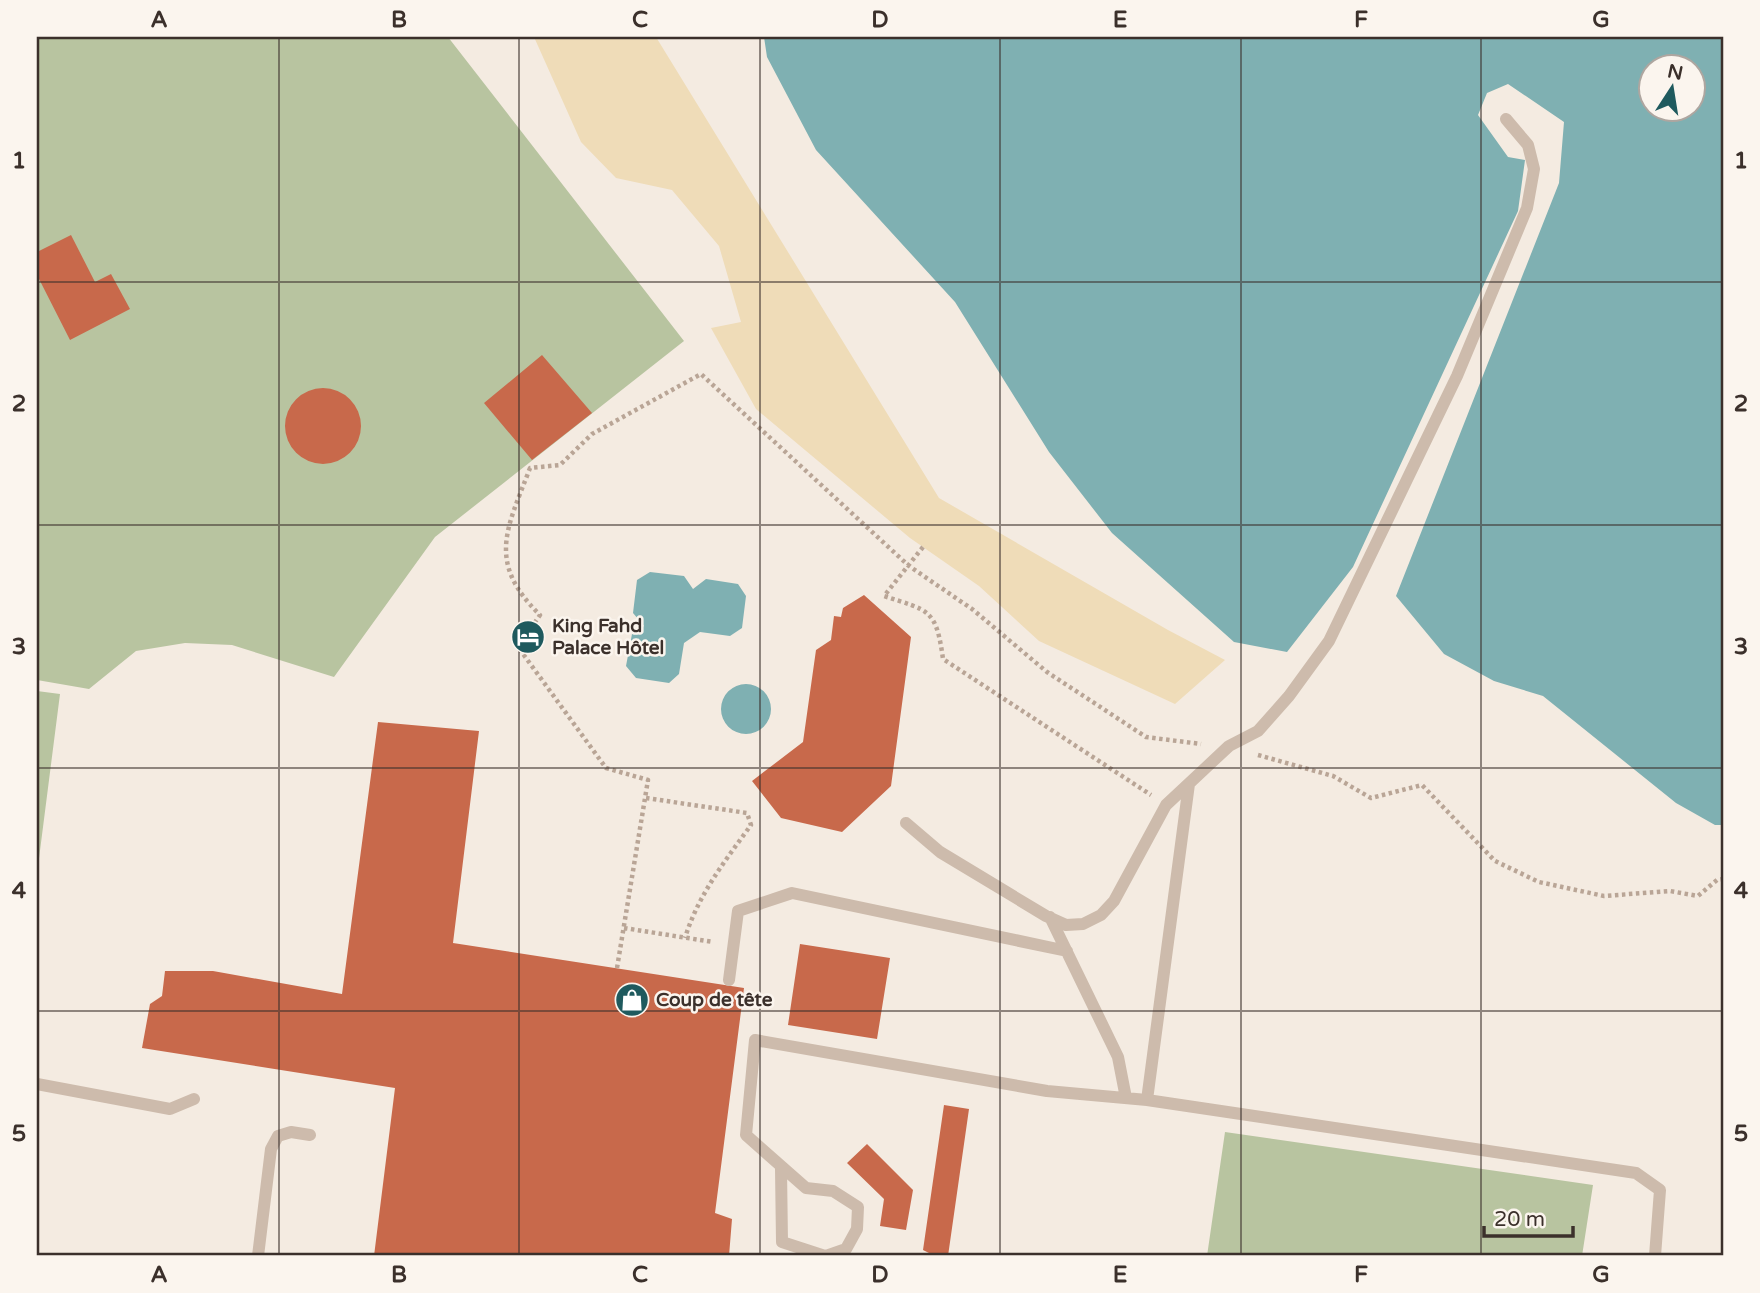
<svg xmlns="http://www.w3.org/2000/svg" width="1760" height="1293" viewBox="0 0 1760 1293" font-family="'Varela Round',sans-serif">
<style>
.green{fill:#b8c4a0}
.sand{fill:#efdcb8}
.water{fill:#7fb0b2;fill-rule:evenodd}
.building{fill:#c8694b}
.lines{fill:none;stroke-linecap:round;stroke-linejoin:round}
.path{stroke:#b9a596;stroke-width:4.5;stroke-dasharray:3.5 3.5;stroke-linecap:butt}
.lane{stroke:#cdbbac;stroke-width:12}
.grid{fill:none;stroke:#3b302b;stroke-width:2;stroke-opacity:0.55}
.labels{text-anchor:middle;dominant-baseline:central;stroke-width:5;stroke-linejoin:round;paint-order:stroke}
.poi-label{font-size:19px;font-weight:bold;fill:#3b302b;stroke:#fbf5ee;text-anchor:start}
.neatline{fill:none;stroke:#3b302b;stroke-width:2.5}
.grid-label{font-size:23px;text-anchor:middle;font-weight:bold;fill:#3b302b}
</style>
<rect width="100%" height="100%" fill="#f4ebe1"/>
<path class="green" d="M37,37H448L684,341L435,537L334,677L232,645L185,643L136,651L89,689L37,680Z
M37,691L60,694L37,874Z
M1225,1132L1593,1185L1582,1256H1207Z"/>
<path class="sand" d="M534,37H656L939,498L1168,630L1225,660L1175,704L1039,641L979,586L910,538L756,409L711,328L741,322L719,246L672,190L616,178L581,142Z"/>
<path class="water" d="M764,37H1723V825H1715L1676,803L1543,696L1494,681L1444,654L1396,596L1559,183L1564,122L1508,84L1487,93L1478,115L1508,157L1525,160L1518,211L1353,567L1287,652L1234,642L1112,533L1049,452L955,302L816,150L767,57ZM1652,66H1694V108H1652Z
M650,572L684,576L693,589L706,579L738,584L746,596L742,628L730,636L700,632L684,643L679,674L669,683L636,678L626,666L632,634L644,626L633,613L637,580Z
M721 709a25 25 0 1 1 50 0a25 25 0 1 1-50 0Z"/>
<path class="building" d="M71,235L95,282L111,274L130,309L70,340L37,275V252Z
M542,355L592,413L532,460L484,403Z
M285 426a38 38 0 1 1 76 0a38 38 0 1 1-76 0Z
M864,595L911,637L891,786L842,832L781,818L752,781L803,742L816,650L831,640L834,616L841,617L843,608Z
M378,722L479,731L453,943L744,988L715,1213L732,1219L729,1256H374L395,1088L142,1048L150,1004L162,996L165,971H213L342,994Z
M800,944L890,958L877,1039L788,1025Z
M944,1105L969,1109L948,1256H935L923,1250Z
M867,1144L913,1190L906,1230L880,1226L884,1199L847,1163Z"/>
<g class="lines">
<path class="path" d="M923,547L884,596C929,611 936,608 943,659L1151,795
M1258,755L1333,776L1371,798L1422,785L1495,861L1539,882L1604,896L1670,891L1698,896L1717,880L1723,879
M646,798L747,813L751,825C725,861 698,895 685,938
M624,928L713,942
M617,968L648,780L606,768L518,647L540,615C486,562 507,529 530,468L560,465L592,434L701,374L909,566L972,609L1047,672L1146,737L1201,744"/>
<path class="lane" d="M906,823L940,852L1046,916L1066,925L1083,924L1101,915L1114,901L1166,805L1229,746L1258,731L1289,696L1329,641L1457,376L1527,208L1534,169L1528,145L1506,119
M1050,917L1118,1057L1126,1098
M729,980L738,911L792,893L1067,951
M37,1084L170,1109L194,1099
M1147,1100L1189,784
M781,1169L782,1242L825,1256
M258,1256L271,1149L278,1136L291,1132L310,1135
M826,1256L846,1249L857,1229L858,1207L833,1191L806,1188L746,1135L755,1040L1047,1091L1147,1100L1636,1173L1660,1190L1655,1256"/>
</g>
<path class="grid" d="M279,37V1256M519,37V1256M760,37V1256M1000,37V1256M1241,37V1256M1481,37V1256M37,282H1723M37,525H1723M37,768H1723M37,1011H1723"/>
<defs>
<g id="hotel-disc" transform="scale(1.75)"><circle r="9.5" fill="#1f5a5e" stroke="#fbf5ee"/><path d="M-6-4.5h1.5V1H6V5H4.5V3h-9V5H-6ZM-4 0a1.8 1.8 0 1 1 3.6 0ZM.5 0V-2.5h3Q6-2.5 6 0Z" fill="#fff"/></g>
<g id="shop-disc" transform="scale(1.75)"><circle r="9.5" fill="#1f5a5e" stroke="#fbf5ee"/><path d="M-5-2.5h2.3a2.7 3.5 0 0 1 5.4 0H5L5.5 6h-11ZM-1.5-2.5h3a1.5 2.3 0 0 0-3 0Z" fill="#fff"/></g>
</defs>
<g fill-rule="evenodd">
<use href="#hotel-disc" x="528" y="637"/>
<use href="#shop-disc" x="632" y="1000"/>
</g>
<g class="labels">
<g class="poi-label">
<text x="552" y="626">King Fahd<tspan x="552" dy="22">Palace Hôtel</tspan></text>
<text x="656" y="1000">Coup de tête</text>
</g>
</g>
<rect width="1760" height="1293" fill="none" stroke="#fbf5ee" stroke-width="77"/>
<g transform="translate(1672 88) rotate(12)"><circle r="33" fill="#fbf5ee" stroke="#aea6a0" stroke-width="2"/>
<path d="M0-5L12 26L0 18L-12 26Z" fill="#1f5a5e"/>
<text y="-10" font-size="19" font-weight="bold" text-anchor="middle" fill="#3b302b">N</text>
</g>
<path d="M1484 1226v10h89v-10" fill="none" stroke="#3b302b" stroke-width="3.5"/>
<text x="1494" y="1226" font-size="21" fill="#3b302b" stroke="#fbf5ee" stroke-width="5" paint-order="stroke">20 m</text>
<rect x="38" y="38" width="1684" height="1216" class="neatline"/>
<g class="grid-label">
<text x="159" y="27">A</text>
<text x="399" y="27">B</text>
<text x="640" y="27">C</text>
<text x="880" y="27">D</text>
<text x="1120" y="27">E</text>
<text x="1361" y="27">F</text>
<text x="1601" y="27">G</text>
<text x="19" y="168">1</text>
<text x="1741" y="168">1</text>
<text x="19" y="411">2</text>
<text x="1741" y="411">2</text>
<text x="19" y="654">3</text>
<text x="1741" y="654">3</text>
<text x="19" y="898">4</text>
<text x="1741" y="898">4</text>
<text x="19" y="1141">5</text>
<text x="1741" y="1141">5</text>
<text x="159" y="1282">A</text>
<text x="399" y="1282">B</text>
<text x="640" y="1282">C</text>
<text x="880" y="1282">D</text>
<text x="1120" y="1282">E</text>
<text x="1361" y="1282">F</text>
<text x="1601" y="1282">G</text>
</g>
</svg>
